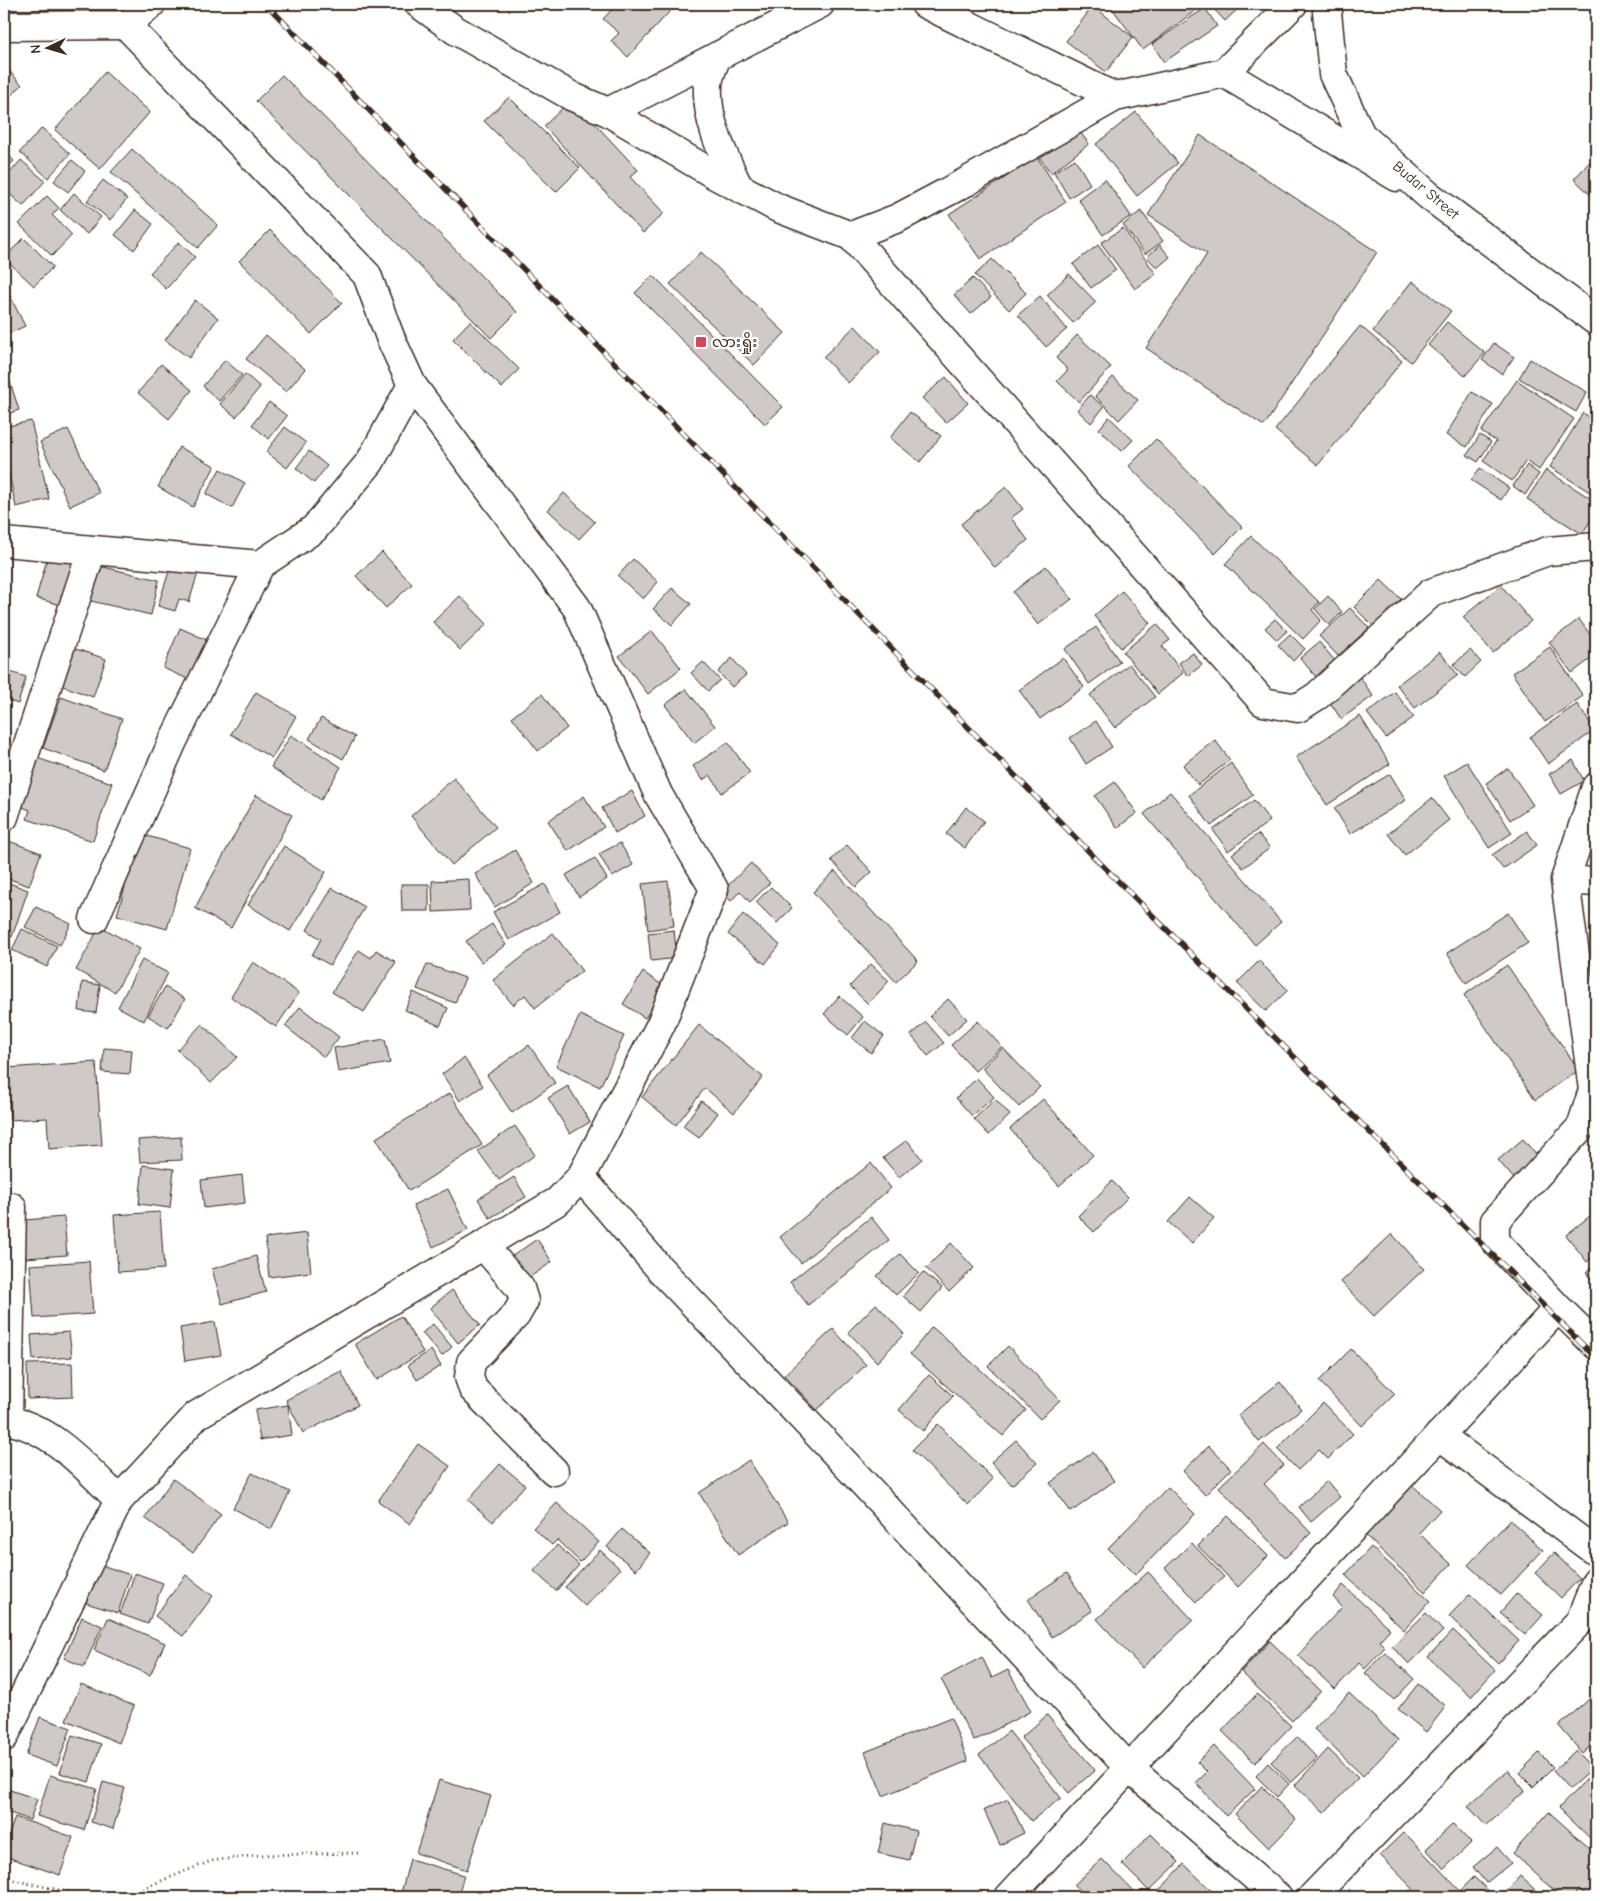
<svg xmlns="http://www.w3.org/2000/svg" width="1600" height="1901" viewBox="0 0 1600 1901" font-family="'Comic Neue','Noto Sans Myanmar',sans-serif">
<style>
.building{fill:#cfcac7;stroke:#3b2a1e}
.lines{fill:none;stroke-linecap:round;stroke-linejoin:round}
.minor-casing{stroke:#3b2a1e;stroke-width:31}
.tertiary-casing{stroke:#3b2a1e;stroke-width:31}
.secondary-casing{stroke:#3b2a1e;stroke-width:31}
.path{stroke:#3b2a1e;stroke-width:3;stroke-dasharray:1 4;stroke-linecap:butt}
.minor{stroke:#fff;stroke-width:28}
.tertiary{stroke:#fff;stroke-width:28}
.secondary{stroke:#fff;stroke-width:28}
.rail-casing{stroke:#3b2a1e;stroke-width:5.5}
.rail{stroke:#fff;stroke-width:4;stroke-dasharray:11;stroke-linecap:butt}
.poi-dot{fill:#d1495b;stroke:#fff;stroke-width:2}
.labels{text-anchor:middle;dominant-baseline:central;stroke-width:4.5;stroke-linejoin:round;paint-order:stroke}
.street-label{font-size:15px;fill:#3b2a1e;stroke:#fff}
.poi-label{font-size:15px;fill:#3b2a1e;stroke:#fff;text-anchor:start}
</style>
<rect width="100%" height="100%" fill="#fff"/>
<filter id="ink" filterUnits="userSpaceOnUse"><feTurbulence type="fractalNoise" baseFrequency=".02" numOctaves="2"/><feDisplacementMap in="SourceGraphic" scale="10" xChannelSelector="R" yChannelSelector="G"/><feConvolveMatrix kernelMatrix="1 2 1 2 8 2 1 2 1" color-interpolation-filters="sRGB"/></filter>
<g filter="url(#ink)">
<path class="building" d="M617,4H665L671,10L628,57L611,41L619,33L603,19Z
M1109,4H1204L1143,50Z
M1209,4H1243L1225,21Z
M1093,6L1133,37L1106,72L1066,41Z
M1205,8L1217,26L1164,62L1152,44Z
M4,65L22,85L4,102Z
M105,72L150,112L100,169L55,130Z
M282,75L517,312L491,338L256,101Z
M509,97L580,168L556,192L484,121Z
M572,99L638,170L630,177L664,213L643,233L544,126Z
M1136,112L1178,163L1137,196L1096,144Z
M42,128L70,154L48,178L20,152Z
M1077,128L1089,144L1051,173L1039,157Z
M1200,135L1377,252L1264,426L1146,348L1207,254L1148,215Z
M132,149L218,225L198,248L111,172Z
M4,150L14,161L4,171Z
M1596,155V200L1574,179Z
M1037,157L1066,202L980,259L949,214Z
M1075,159L1090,184L1069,198L1054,172Z
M21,160L45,181L23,206L4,189V180Z
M72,160L85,171L68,192L54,181Z
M1105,179L1131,216L1103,235L1078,199Z
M103,180L127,199L110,220L87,201Z
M74,193L101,217L87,234L60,210Z
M47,196L59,208L52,215L72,235L52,256L19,224Z
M135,210L153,224L134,250L115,235Z
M1141,211L1163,241L1145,254L1123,225Z
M1123,228L1156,274L1135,289L1101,243Z
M270,230L342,303L311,334L239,261Z
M24,238L53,267L34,286L4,258Z
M179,242L195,257L166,289L150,273Z
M1098,245L1116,270L1091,288L1073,264Z
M1160,245L1170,257L1157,268L1147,257Z
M701,252L785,333L754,365L670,284Z
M992,259L1026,293L1009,310L975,275Z
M1069,274L1096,302L1073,323L1047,295Z
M653,275L783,407L765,424L635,293Z
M973,278L991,297L971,314L954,295Z
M1412,281L1451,311L1411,362L1373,331Z
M8,292L25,326L6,335L4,331V294Z
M1040,296L1067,329L1046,347L1018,315Z
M195,300L218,318L189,358L165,340Z
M470,321L519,369L502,388L453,339Z
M1447,322L1485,353L1465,376L1428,345Z
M855,326L880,352L848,383L823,357Z
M1360,326L1402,361L1318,465L1275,430Z
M266,335L305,369L286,392L246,359Z
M1077,335L1111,367L1079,402L1057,381L1068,370L1056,358Z
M1494,343L1514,357L1502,374L1482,360Z
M1530,359L1587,392L1576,412L1519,378Z
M225,360L242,375L219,401L203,386Z
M4,363L19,410L4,415Z
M161,364L192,390L169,419L138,393Z
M245,374L260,387L236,417L220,404Z
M946,377L968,403L946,423L922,398Z
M1113,377L1138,400L1119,420L1095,396Z
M1517,380L1574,419L1539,470L1526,461L1512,481L1483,461L1496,441L1481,432Z
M1472,392L1493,404L1467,447L1446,435Z
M1090,395L1104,407L1091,423L1077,410Z
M269,402L287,416L269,439L252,425Z
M910,412L941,436L920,462L890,438Z
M1583,413L1596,421V496L1550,467Z
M1109,417L1133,440L1122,451L1099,429Z
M31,421L49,499L16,507L4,451V427Z
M285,427L306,443L287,468L266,452Z
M68,429L99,493L70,506L40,442Z
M1480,435L1491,442L1478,462L1467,455Z
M1156,439L1242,527L1215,554L1129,466Z
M179,447L215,466L193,507L158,487Z
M309,451L327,466L314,483L296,468Z
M1527,465L1539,474L1525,495L1513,486Z
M1480,468L1509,488L1501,500L1471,480Z
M220,469L245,483L232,508L206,494Z
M1546,470L1596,502V512L1582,534L1527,499Z
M1006,487L1023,509L1011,518L1028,540L995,568L961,524Z
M564,493L595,522L579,539L548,510Z
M1251,536L1319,602L1312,610L1321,620L1303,639L1225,564Z
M49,552L74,560L60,605L36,598Z
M382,552L412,584L386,608L356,576Z
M633,559L658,582L643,599L618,576Z
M171,565L198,573L189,602L179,599L175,611L158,606Z
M99,566L159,580L151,615L91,601Z
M1046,566L1072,599L1038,625L1013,592Z
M1381,580L1401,599L1374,627L1354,607Z
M1501,585L1531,621L1493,653L1463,617Z
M672,588L691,604L672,625L653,609Z
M1122,591L1150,623L1121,648L1094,616Z
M460,596L487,624L460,650L433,622Z
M1328,596L1342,612L1329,625L1315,609Z
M1350,608L1369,628L1338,656L1319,636Z
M1275,619L1287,631L1277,640L1265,628Z
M1579,619L1596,643V655L1572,673L1549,642Z
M1157,624L1170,640L1162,646L1183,673L1158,694L1123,652Z
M1096,627L1120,662L1089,684L1065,649Z
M180,628L207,640L190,680L163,668Z
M652,631L681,668L648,694L619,656Z
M1290,634L1305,649L1293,661L1278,645Z
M1319,642L1335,661L1316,677L1300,658Z
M67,646L106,659L93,697L55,683Z
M1550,647L1583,696L1545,722L1512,673Z
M1470,650L1481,662L1465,677L1453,665Z
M1440,652L1458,675L1415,708L1397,685Z
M1193,653L1202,665L1188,676L1179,663Z
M732,658L746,675L732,687L718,672Z
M1063,658L1084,687L1040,719L1019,690Z
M703,662L720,680L708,691L691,673Z
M1129,664L1155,697L1115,728L1090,695Z
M4,670L26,677L18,704L4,699Z
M1360,677L1373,696L1341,719L1328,699Z
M686,689L715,726L694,743L665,705Z
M256,692L296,716L272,758L231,734Z
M1395,692L1414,717L1386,738L1367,713Z
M542,694L567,728L538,751L512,717Z
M61,697L122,719L104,770L43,748Z
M1577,704L1595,730L1548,764L1530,737Z
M1360,716L1390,764L1327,805L1296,757Z
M321,718L355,737L343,759L309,739Z
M1096,721L1112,747L1086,764L1070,738Z
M291,735L341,767L321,800L271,767Z
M1215,740L1230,760L1198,785L1183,765Z
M728,742L750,773L722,793L710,775L703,780L693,766Z
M31,756L112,783L93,841L27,819L30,810L15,804Z
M1573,760L1584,781L1561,794L1549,774Z
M1467,762L1512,833L1489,848L1444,776Z
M1231,763L1253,795L1211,826L1189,795Z
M1508,768L1533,805L1510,820L1486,783Z
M1390,774L1406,800L1350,834L1334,808Z
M454,778L496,827L452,865L411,816Z
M1115,782L1137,813L1117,828L1095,796Z
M632,791L645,816L615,833L602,808Z
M1170,792L1281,922L1255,945L1144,814Z
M256,795L292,815L231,928L195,908Z
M584,796L604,827L568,851L548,821Z
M1432,798L1449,820L1405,855L1388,834Z
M1254,800L1270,821L1228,851L1213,830Z
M966,807L984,821L965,848L946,834Z
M1595,827H1596V868L1590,867Z
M1527,831L1537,845L1503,869L1492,855Z
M140,834L190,848L167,929L117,915Z
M1258,834L1270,848L1243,868L1232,854Z
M9,841L41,853L29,886L4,877V856Z
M620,843L633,865L612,877L599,854Z
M847,845L872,872L856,887L831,860Z
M284,846L326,872L290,931L248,905Z
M515,850L534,883L495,907L475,874Z
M595,858L607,879L579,897L566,875Z
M751,863L770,883L750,902L740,891L731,901L721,892Z
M835,871L918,961L896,982L813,892Z
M469,879L470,910L433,912L432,881Z
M4,881L28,890L12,937L4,934Z
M668,881L674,926L648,930L642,884Z
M401,884H429V911H402Z
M545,884L560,912L509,940L493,912Z
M771,887L792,908L777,923L756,902Z
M332,888L365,907L330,965L312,955L321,939L307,930Z
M36,907L71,924L60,945L25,927Z
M1508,913L1528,943L1466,983L1447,953Z
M743,914L780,945L765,964L728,934Z
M492,924L506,945L481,962L466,941Z
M100,926L140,949L115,992L76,970Z
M22,929L57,946L47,967L12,950Z
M674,930L677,958L651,961L648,933Z
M553,933L582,971L535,1008L525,995L513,1005L493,980Z
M359,950L371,958L376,950L396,962L364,1012L332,992Z
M142,960L168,973L144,1021L118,1007Z
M1259,961L1288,990L1266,1011L1237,983Z
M253,962L299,993L276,1027L231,997Z
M427,964L465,978L455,1003L417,989Z
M871,964L889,981L868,1004L850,986Z
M1507,965L1579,1070L1535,1100L1464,995Z
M643,972L665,987L645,1018L623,1004Z
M82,982L100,985L96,1013L79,1011Z
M165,987L185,999L168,1028L148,1016Z
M413,992L448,1008L440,1026L405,1010Z
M839,996L863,1017L848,1035L824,1014Z
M948,999L967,1019L948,1036L930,1016Z
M300,1007L339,1037L324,1057L285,1026Z
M580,1015L624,1036L600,1087L556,1066Z
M865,1021L884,1036L871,1053L852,1038Z
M978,1021L1002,1047L975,1071L951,1045Z
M926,1022L944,1043L928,1056L911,1035Z
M202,1024L237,1057L211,1083L177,1050Z
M699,1025L763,1077L734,1113L705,1088L676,1125L642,1097Z
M385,1039L390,1063L338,1072L334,1048Z
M529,1045L555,1083L512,1113L487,1075Z
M104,1048L132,1050L130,1074L102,1072Z
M1003,1048L1040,1087L1019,1107L982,1068Z
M464,1058L483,1086L460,1101L442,1074Z
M96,1062L102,1145L49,1149L47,1118L10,1120L6,1068Z
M977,1078L994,1097L972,1116L956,1098Z
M568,1086L590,1122L570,1134L548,1098Z
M450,1093L482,1145L409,1191L376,1138Z
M995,1099L1010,1115L989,1135L974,1119Z
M1043,1099L1093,1155L1059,1186L1010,1129Z
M701,1101L718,1113L699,1138L683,1126Z
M515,1126L535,1155L499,1180L478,1151Z
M181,1137L182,1160L140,1162L138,1140Z
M1523,1139L1538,1157L1514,1179L1498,1160Z
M907,1140L922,1159L899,1177L883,1158Z
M871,1163L891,1188L801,1263L780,1237Z
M143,1165L174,1169L170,1208L139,1204Z
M242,1175L245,1203L204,1208L201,1180Z
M514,1177L526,1197L490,1218L478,1199Z
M1112,1181L1128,1197L1094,1232L1078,1216Z
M448,1189L468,1230L433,1247L413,1205Z
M1190,1197L1214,1218L1192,1243L1168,1222Z
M160,1212L164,1269L118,1272L114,1215Z
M1595,1212L1596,1254L1587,1262L1566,1235Z
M64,1217L67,1255L25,1258L23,1220Z
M871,1217L889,1240L808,1305L790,1282Z
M307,1233L311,1272L269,1277L265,1238Z
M1392,1234L1424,1269L1374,1316L1341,1282Z
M537,1239L552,1262L527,1279L511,1257Z
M951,1243L974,1268L949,1292L926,1268Z
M900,1254L919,1273L896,1295L877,1276Z
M256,1256L266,1292L222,1304L212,1269Z
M89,1261L93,1314L34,1318L30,1265Z
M1596,1264V1286L1586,1272Z
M923,1272L942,1288L921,1312L903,1296Z
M452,1290L480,1325L458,1343L430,1308Z
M876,1304L904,1334L877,1362L848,1332Z
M401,1316L423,1352L377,1380L355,1344Z
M215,1322L221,1355L185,1361L180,1328Z
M433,1324L452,1347L442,1356L422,1333Z
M932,1327L1026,1410L1003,1436L910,1354Z
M833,1329L866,1365L817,1410L784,1375Z
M69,1332L72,1357L33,1360L31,1335Z
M1008,1346L1060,1400L1040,1419L988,1366Z
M1351,1349L1395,1394L1362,1426L1319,1381Z
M431,1350L441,1366L417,1380L408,1365Z
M72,1363L73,1397L28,1399L27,1364Z
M341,1371L358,1405L303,1433L286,1400Z
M929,1375L953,1396L923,1431L899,1410Z
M1280,1382L1301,1409L1259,1442L1238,1415Z
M1323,1403L1353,1434L1328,1459L1319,1450L1298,1470L1277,1449Z
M288,1405L292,1435L260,1440L255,1410Z
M938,1424L993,1479L968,1505L912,1450Z
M4,1429H8L4,1460Z
M1016,1440L1037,1463L1012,1485L991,1462Z
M418,1444L450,1466L410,1524L378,1501Z
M1264,1444L1284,1465L1264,1484L1311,1533L1285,1558L1219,1487Z
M1209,1446L1231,1469L1205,1495L1183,1471Z
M1093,1452L1114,1481L1071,1512L1050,1483Z
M749,1460L788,1522L738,1555L699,1493Z
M500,1464L525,1485L493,1522L468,1500Z
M252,1473L290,1492L271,1529L233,1508Z
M173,1479L221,1514L193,1553L145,1518Z
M1327,1481L1340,1497L1311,1522L1299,1507Z
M1410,1483L1440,1510L1419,1533L1451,1564L1425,1592L1363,1533Z
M1168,1487L1195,1514L1135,1575L1108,1548Z
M557,1503L599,1542L580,1562L557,1540L552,1545L533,1528Z
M1228,1516L1268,1556L1238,1587L1198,1546Z
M1510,1520L1543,1550L1501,1595L1468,1565Z
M622,1529L650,1553L636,1570L607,1547Z
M1192,1543L1224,1577L1196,1602L1165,1568Z
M557,1545L579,1565L556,1591L534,1571Z
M1371,1547L1430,1601L1404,1630L1345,1575Z
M600,1550L620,1569L585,1606L565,1587Z
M1554,1553L1580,1578L1561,1598L1535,1573Z
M99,1564L130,1575L118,1613L86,1603Z
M1148,1572L1193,1620L1142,1668L1097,1619Z
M135,1573L163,1583L148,1624L120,1614Z
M1067,1573L1092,1611L1052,1637L1028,1599Z
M186,1575L213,1596L183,1636L155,1616Z
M1343,1585L1390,1629L1379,1641L1385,1647L1365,1669L1359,1663L1335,1689L1298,1655L1342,1607L1333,1597Z
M1517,1593L1543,1615L1525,1635L1500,1613Z
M1470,1594L1519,1641L1498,1663L1449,1616Z
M1426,1613L1443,1631L1409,1664L1392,1646Z
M82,1617L102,1626L84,1667L64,1658Z
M108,1618L165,1643L150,1675L94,1650Z
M1453,1630L1495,1670L1471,1697L1428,1657Z
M1270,1641L1321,1691L1292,1721L1241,1672Z
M1385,1652L1414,1679L1394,1700L1365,1673Z
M982,1657L992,1678L1008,1670L1031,1711L974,1741L941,1679Z
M81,1684L134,1706L119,1743L66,1720Z
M1418,1684L1446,1706L1426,1732L1398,1709Z
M1349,1693L1398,1740L1363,1776L1314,1729Z
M1596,1693V1742L1582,1753L1559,1726Z
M1257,1694L1291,1726L1255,1763L1222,1731Z
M1047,1715L1095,1770L1069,1793L1021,1738Z
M40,1717L71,1728L57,1766L26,1755Z
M951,1718L968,1761L883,1796L865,1752Z
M1009,1731L1061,1798L1031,1821L979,1755Z
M72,1735L101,1744L89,1782L60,1773Z
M1297,1737L1317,1758L1291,1783L1271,1762Z
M1214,1746L1255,1789L1226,1816L1196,1783L1207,1772L1197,1762Z
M1328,1749L1358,1778L1324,1813L1295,1785Z
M1576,1750L1593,1768L1569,1789L1553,1771Z
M1539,1753L1553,1767L1533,1787L1519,1773Z
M1268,1763L1289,1784L1277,1797L1256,1776Z
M1596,1769V1844L1559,1808Z
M1508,1770L1525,1791L1486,1826L1468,1806Z
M50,1775L97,1789L84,1830L37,1816Z
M439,1780L491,1796L467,1870L416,1853Z
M103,1782L125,1788L113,1829L91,1822Z
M1262,1786L1296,1820L1269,1848L1235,1814Z
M7,1789L37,1799L30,1820L4,1811V1798Z
M1008,1799L1024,1833L1000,1845L984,1810Z
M1549,1812L1596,1854V1889L1588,1897L1579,1890L1572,1897H1561L1513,1853Z
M15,1817L73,1837L60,1875L4,1856V1849Z
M885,1823L916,1831L909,1860L878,1853Z
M1453,1824L1471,1843L1444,1869L1426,1849Z
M1404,1832L1466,1897H1421L1380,1855Z
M1151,1834L1179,1862L1149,1891L1122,1864Z
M1497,1847L1511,1863L1486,1883L1473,1867Z
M410,1859L464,1875L458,1897H400Z
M1102,1859L1139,1897H1085L1074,1885Z
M1184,1864L1218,1897H1153Z
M1520,1876L1543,1897H1501Z
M1474,1877L1495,1897H1468L1461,1890Z
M1410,1890L1417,1897H1402Z"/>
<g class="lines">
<g class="minor-casing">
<path id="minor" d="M851,236L1263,702L1298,708L1317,696L1431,593L1548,551L1596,547
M4,542L260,565L314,529L370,462L412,385
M1596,787L1565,880L1593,1090L1581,1127L1495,1221V1241L1558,1308L1596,1345
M4,817L92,550
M1565,880L1596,882
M94,919L172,743L260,565
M581,1177L660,1269L811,1427L1129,1768L1278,1897
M483,1245L520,1288L524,1301L516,1315L471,1362L469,1377L473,1389L554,1471
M4,1420C50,1425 87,1469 119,1500
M8,1420L12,1207
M1439,1435L1596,1552
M4,1737L119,1500L197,1415L558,1201L581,1177L661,1024L714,889L658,794L577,608L412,385L390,337L367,275L126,25
M1009,1897L1558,1308
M1312,1897L1580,1621L1596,1581"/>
</g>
<g class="tertiary-casing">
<path id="tertiary" d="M419,4L455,30L573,97L608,112L715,175L778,208L851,236L898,218L966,182L1115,97L1224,73L1397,177
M925,4L1115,97
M4,26L126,25L151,4
M717,56C714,65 708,76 708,86C706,122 724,156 739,188
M1224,73L1293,4
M608,112L820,4"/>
</g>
<g class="secondary-casing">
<path id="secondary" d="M1330,4L1327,12L1333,74L1361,135L1428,195L1596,321"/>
</g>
<path class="path" d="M4,1878L92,1897
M114,1897L126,1895L211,1861L259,1855L359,1853"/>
<use href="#minor" class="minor"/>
<use href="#tertiary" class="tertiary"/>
<use href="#secondary" class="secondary"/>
<g class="rail-casing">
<path id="rail" d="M266,4L1102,865L1596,1358"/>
</g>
<use href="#rail" class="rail"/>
</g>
</g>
<rect class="poi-dot" x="695" y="336" width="12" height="12" rx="2.5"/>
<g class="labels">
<g class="street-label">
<text transform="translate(1426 190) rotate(40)">Budar Street</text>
</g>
<g class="poi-label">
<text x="712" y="342">လားရှိုး</text>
</g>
</g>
<rect width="1600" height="1901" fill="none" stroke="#fff" stroke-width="20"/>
<rect x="10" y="10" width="1580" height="1881" fill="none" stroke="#3b2a1e" stroke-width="2" filter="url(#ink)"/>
<g transform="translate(48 48) rotate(265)" stroke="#ffffff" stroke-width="4" paint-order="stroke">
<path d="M0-4L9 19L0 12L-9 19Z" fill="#3b2a1e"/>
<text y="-8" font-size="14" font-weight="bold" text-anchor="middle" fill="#3b2a1e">N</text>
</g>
</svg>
